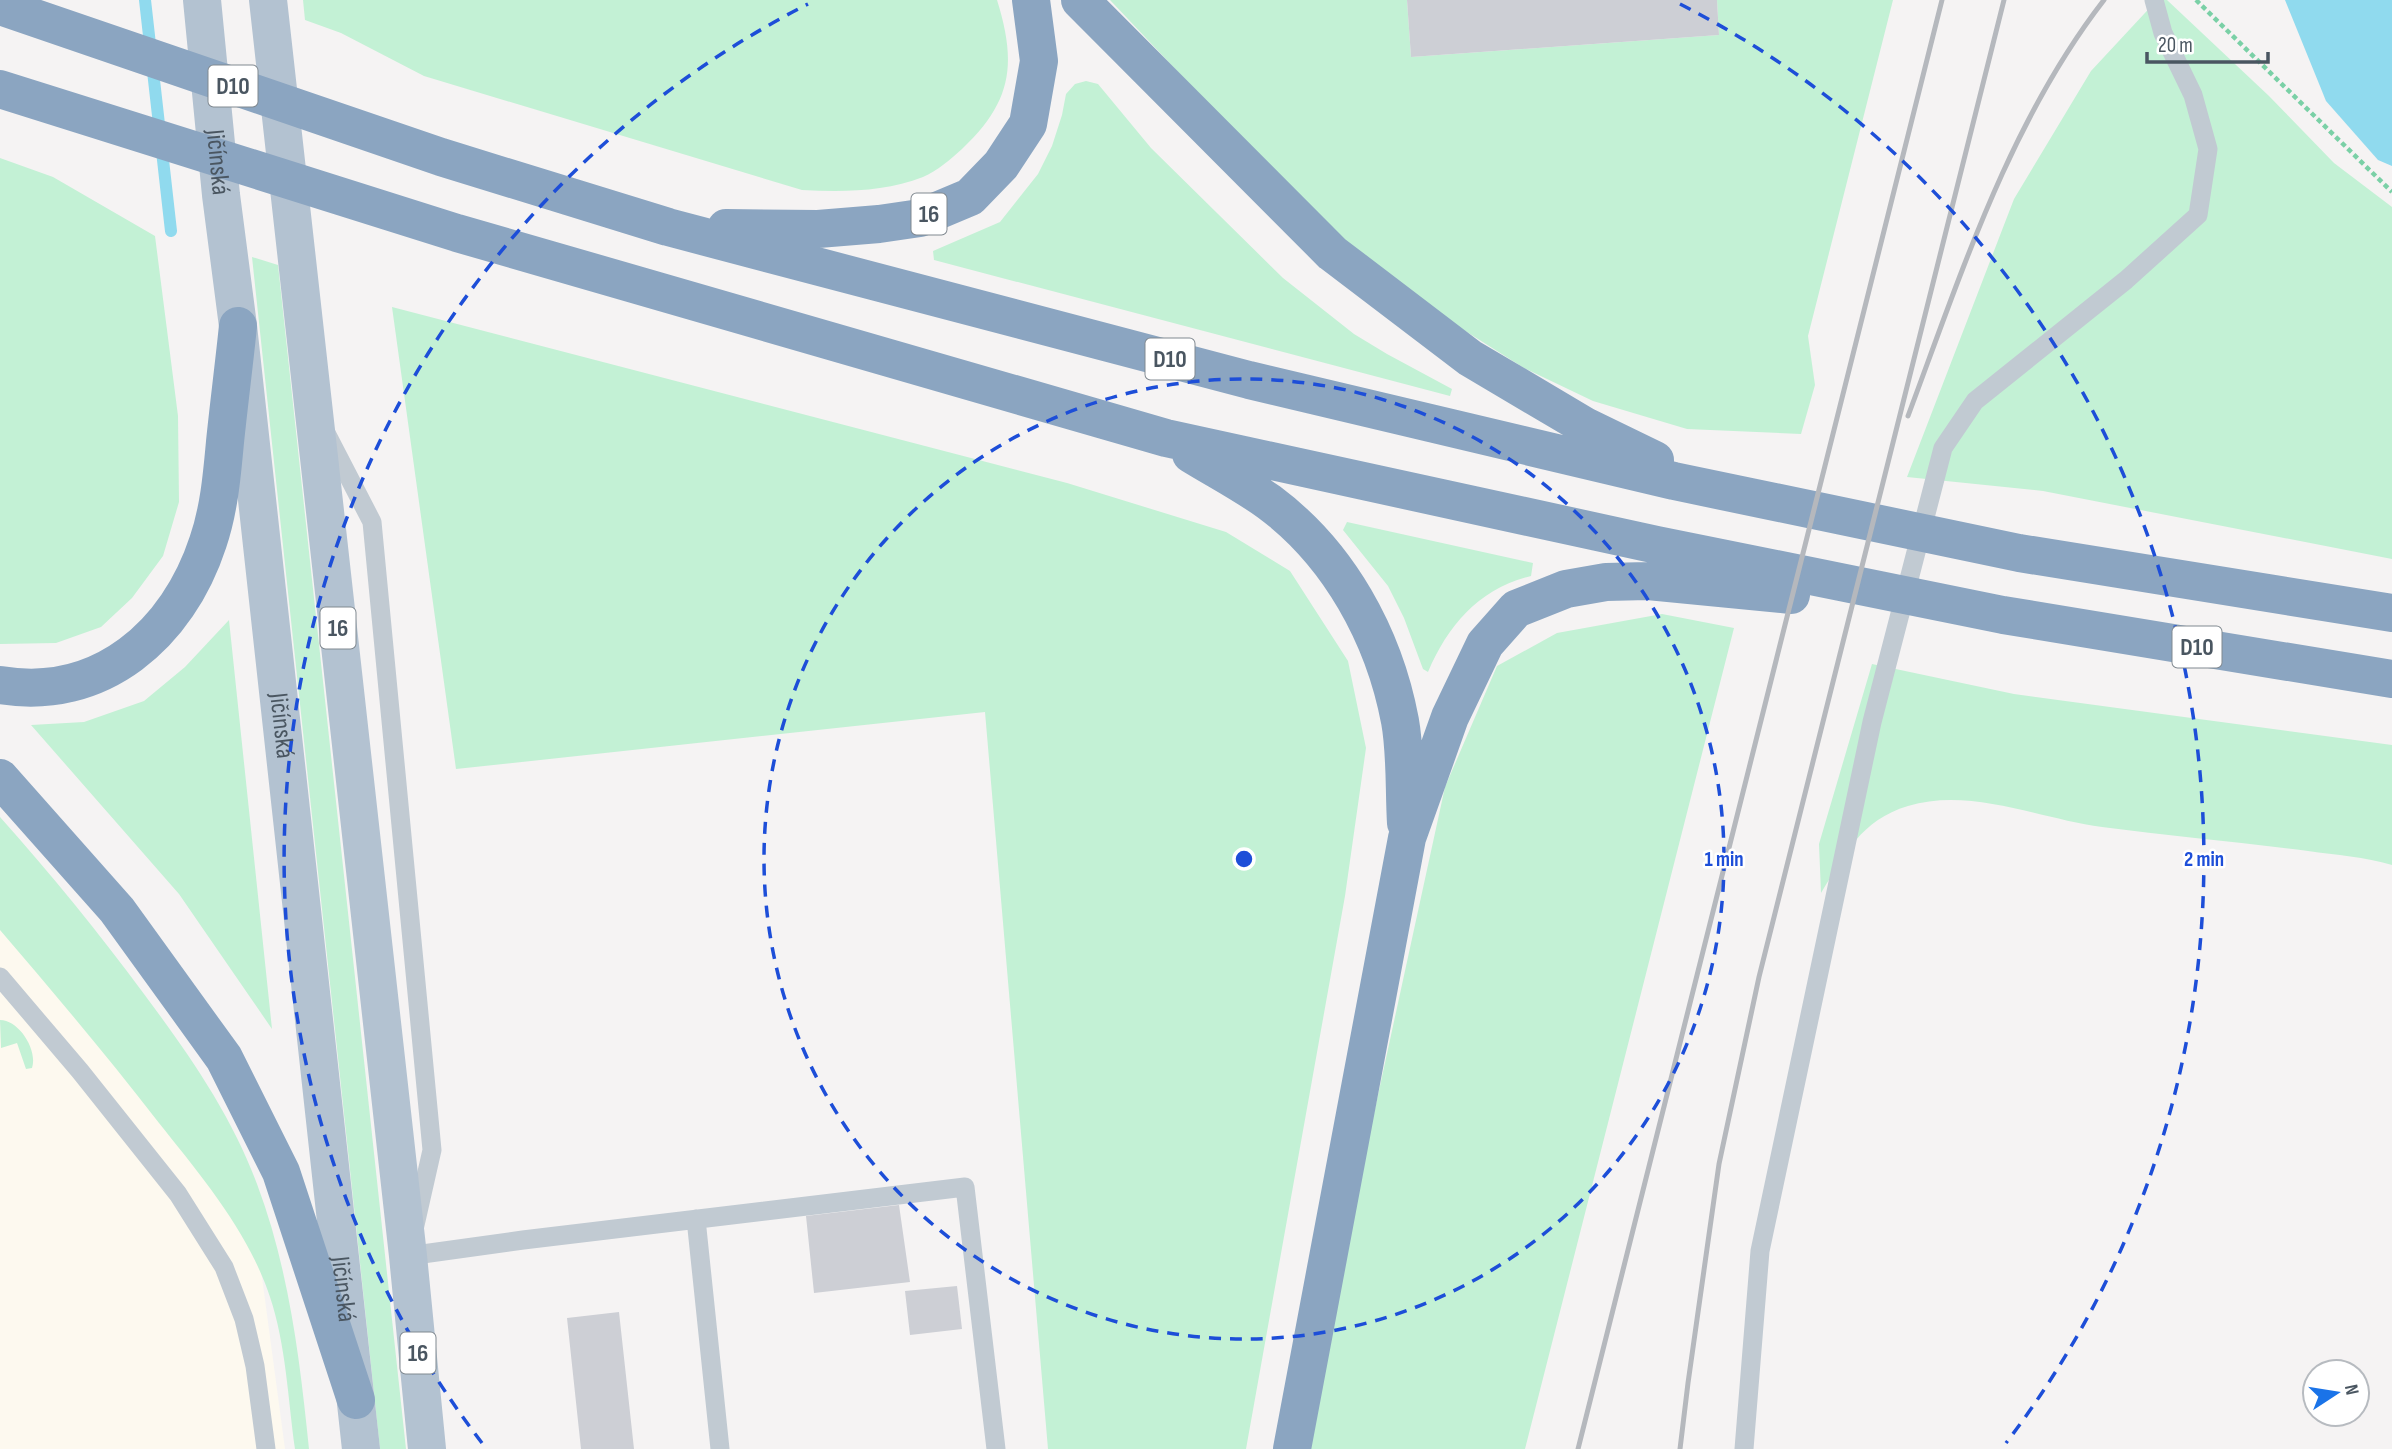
<svg xmlns="http://www.w3.org/2000/svg" width="2392" height="1449" viewBox="0 0 2392 1449" font-family="'Sofia Sans Condensed',sans-serif">
<style>
.commercial{fill:#fdf9ef}
.green{fill:#c3f1d5}
.water{fill:#90daee}
.lines{fill:none;stroke-linecap:round;stroke-linejoin:round}
.stream{stroke:#90daee;stroke-width:12}
.building{fill:#cdcfd5}
.path{stroke:#7ad0a6;stroke-width:4.5;stroke-dasharray:5 3.5;stroke-linecap:butt}
.lane{stroke:#c1cad2;stroke-width:19}
.primary{stroke:#b3c2d1;stroke-width:38}
.highway{stroke:#8ba5c1;stroke-width:38}
.rail{stroke:#b5b8bd;stroke-width:5}
.ring{fill:none;stroke:#1d4ed8;stroke-width:3.5;stroke-dasharray:12 9}
.labels{text-anchor:middle;dominant-baseline:central;stroke-width:5;stroke-linejoin:round;paint-order:stroke}
.shield{fill:#fff;stroke:#808990;stroke-width:2}
.shield-label{font-size:24px;font-weight:bold;fill:#4a5661}
.street-label{font-size:26px;fill:#4a5661;stroke:#fff}
.centre{fill:#1d4ed8;stroke:#fff;stroke-width:3.5}
.ring-label{font-size:21px;text-anchor:middle;font-weight:bold;fill:#1d4ed8;stroke:#fff;stroke-width:5;stroke-linejoin:round;paint-order:stroke}
</style>
<rect width="100%" height="100%" fill="#f5f3f3"/>
<path class="commercial" d="M0,892L255,1225L285,1449H0Z"/>
<path class="green" d="M303,0H997C1017,64 1012,102 962,149C951,159 937,171 923,177C885,192 843,192 802,190L424,76L341,33L305,20Z
M1110,0H1407L1411,57L1719,35L1717,0H1893L1808,336L1815,385L1801,434L1687,429L1593,401L1524,368L1451,322L1368,262L1303,204Z
M2157,0H2167L2269,96L2334,163L2392,207V559L2043,491L1907,477L2014,199L2091,71Z
M1086,81L1098,84L1151,148L1283,278L1354,334L1387,354L1452,389L1450,396L934,260L933,251L1000,222L1038,174L1052,146L1062,115L1066,94L1075,84Z
M0,158L53,177L155,236L178,416L179,502L163,556L132,598L101,627L56,643L0,644Z
M252,257L278,265L406,1449H380Z
M392,307L1067,483L1226,532L1290,571L1348,661L1366,748L1345,896L1246,1449H1048L985,712L456,769Z
M1347,522L1533,563L1531,576C1480,588 1448,625 1428,672L1423,669L1404,618L1388,586L1343,530Z
M1662,614L1734,628L1525,1449H1301L1445,787L1497,666L1557,633Z
M229,620L272,1029L179,894L31,725L84,722L144,701L185,667Z
M1872,664L2014,694L2392,745V865C2365,857 2336,855 2308,851C2239,842 2171,836 2102,827C2040,819 1971,787 1908,806C1861,820 1845,854 1821,893L1819,844Z
M0,817C51,874 99,933 144,994C188,1053 231,1114 257,1184C289,1269 300,1360 309,1449H295C288,1399 286,1345 270,1297C248,1231 202,1177 159,1123C108,1057 54,993 0,930Z
M0,1020C19,1020 38,1050 32,1068L26,1069L17,1043L1,1048Z"/>
<path class="water" d="M2285,0H2392V166L2378,160L2326,101Z"/>
<g class="lines">
<path class="stream" d="M145,0L171,231"/>
</g>
<path class="building" d="M1407,0H1717L1719,35L1411,57Z
M899,1205L910,1282L814,1293L806,1216Z
M957,1286L962,1329L910,1335L905,1291Z
M619,1312L634,1449H581L567,1318Z"/>
<g class="lines">
<path class="path" d="M2196,0L2392,192"/>
<path class="lane" d="M326,433L372,522L432,1150L408,1256L523,1240L965,1187L996,1449
M0,977L80,1071L178,1194L224,1267L244,1319L255,1366L266,1449
M696,1219L720,1449
M1744,1449L1760,1251L1872,722L1943,448L1975,401L2126,280L2198,215L2208,149L2193,95L2163,33L2154,0"/>
<g class="primary">
<path id="s1" d="M202,0L221,195L238,326L361,1449"/>
<path d="M268,0L408,1256L427,1449"/>
</g>
<path class="highway" d="M1080,0L1332,253L1470,358L1585,426L1655,460
M0,6L441,157L668,227L1249,380L1674,481L2019,553L2392,613
M0,89L457,233L1166,438L1657,545L2003,615L2392,679
M726,228L818,229L879,224L920,218L970,197L1001,165L1028,124L1039,61L1031,0
M1191,454C1217,470 1244,484 1269,502C1339,554 1384,636 1400,721C1406,754 1404,790 1406,823
M0,685C101,702 178,634 208,542C219,510 222,475 225,442C229,403 234,365 238,326
M0,778L117,910L224,1058L281,1172L356,1400
M1292,1449L1407,838L1450,717L1485,644L1516,609L1566,589L1606,582L1648,581L1791,595"/>
<path class="rail" d="M1908,416C1961,274 2010,121 2104,0
M1578,1449L1942,0
M1680,1449L1688,1383L1719,1164L1759,977L2004,0"/>
</g>
<g class="ring">
<circle cx="1244" cy="859" r="480"/>
<path d="M482 1443A960 960 0 0 1 808 4M1680 4A960 960 0 0 1 2006 1443"/>
</g>
<g class="labels">
<g class="shield">
<rect x="208.5" y="65.5" width="49" height="41" rx="5"/>
<rect x="911.5" y="193.5" width="35" height="41" rx="5"/>
<rect x="1145.5" y="338.5" width="49" height="41" rx="5"/>
<rect x="320.5" y="607.5" width="35" height="41" rx="5"/>
<rect x="2172.5" y="626.5" width="49" height="41" rx="5"/>
<rect x="400.5" y="1332.5" width="35" height="41" rx="5"/>
</g>
<g class="shield-label">
<text x="233" y="86">D10</text>
<text x="929" y="214">16</text>
<text x="1170" y="359">D10</text>
<text x="338" y="628">16</text>
<text x="2197" y="647">D10</text>
<text x="418" y="1353">16</text>
</g>
<g class="street-label">
<text stroke="none"><textPath href="#s1" startOffset="163">Jičínská</textPath></text>
<text stroke="none"><textPath href="#s1" startOffset="730">Jičínská</textPath></text>
<text stroke="none"><textPath href="#s1" startOffset="1297">Jičínská</textPath></text>
</g>
</g>
<circle cx="1244" cy="859" r="10" class="centre"/>
<g class="ring-label">
<text x="1724" y="866">1 min</text>
<text x="2204" y="866">2 min</text>
</g>
<g transform="translate(2336 1393) rotate(78)"><circle r="33" fill="#ffffff" stroke="#b7bbc0" stroke-width="2"/>
<path d="M0-5L12 26L0 18L-12 26Z" fill="#1a73e8"/>
<text y="-10" font-size="19" font-weight="bold" text-anchor="middle" fill="#4a5661">N</text>
</g>
<path d="M2147 52v10h121v-10" fill="none" stroke="#4a5661" stroke-width="3.5"/>
<text x="2158" y="52" font-size="21" fill="#4a5661" stroke="#ffffff" stroke-width="5" paint-order="stroke">20 m</text>
</svg>
